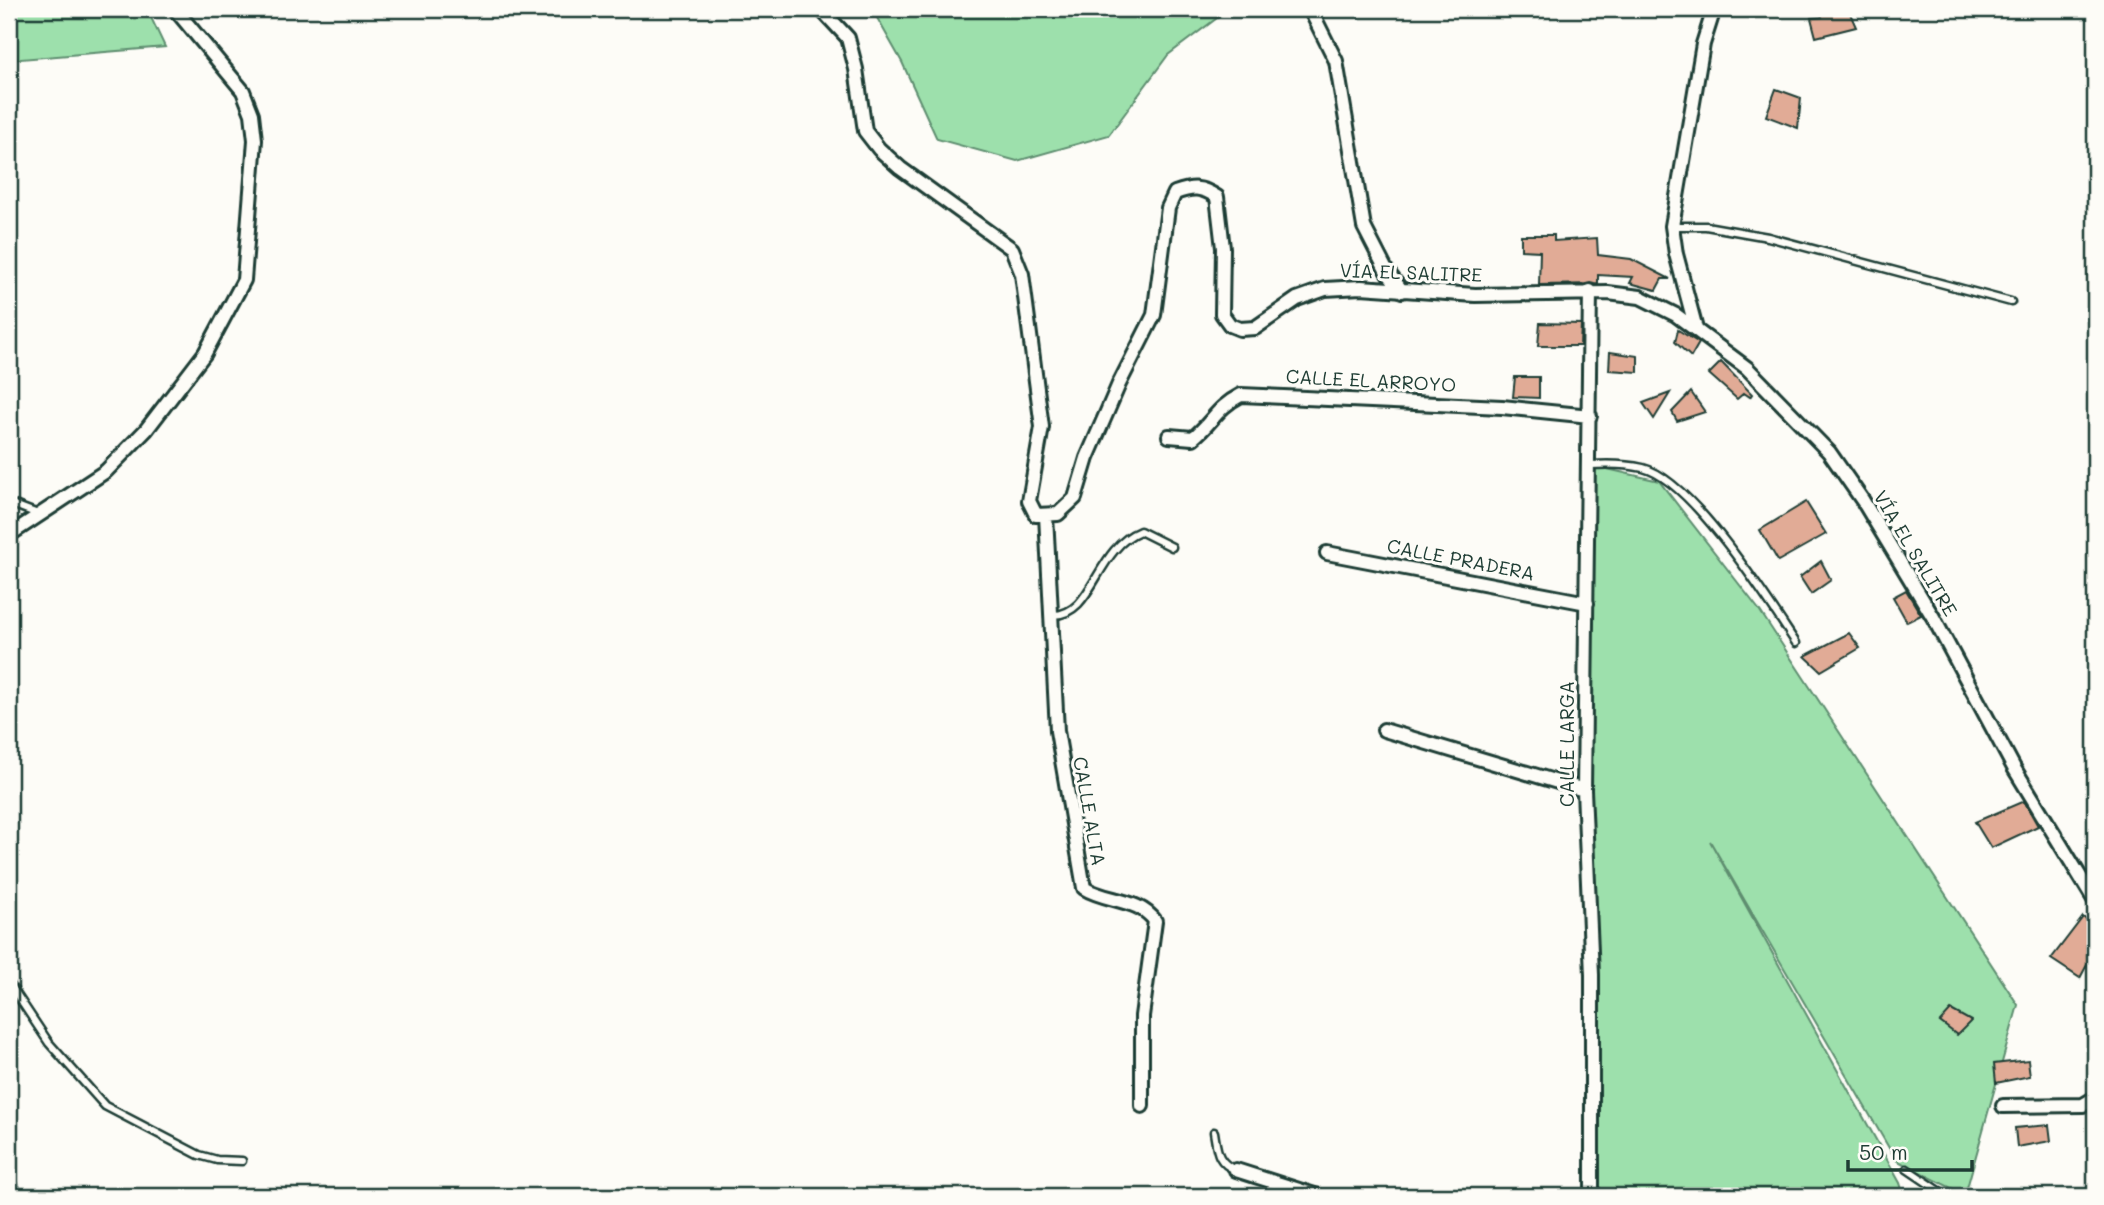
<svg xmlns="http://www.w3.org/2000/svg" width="2104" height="1205" viewBox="0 0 2104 1205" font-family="Mali,sans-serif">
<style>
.green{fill:#9de0ac;stroke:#5e8e70;stroke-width:2}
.building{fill:#e1ab96;stroke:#1f3d34;stroke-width:2}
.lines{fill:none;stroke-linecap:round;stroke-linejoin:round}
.service-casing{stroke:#1f3d34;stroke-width:11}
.minor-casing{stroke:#1f3d34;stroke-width:18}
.service{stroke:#fdfcf7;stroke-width:6}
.minor{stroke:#fdfcf7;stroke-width:12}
.labels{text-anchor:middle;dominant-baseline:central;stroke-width:6;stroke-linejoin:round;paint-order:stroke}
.street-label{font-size:19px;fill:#1f3d34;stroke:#fdfcf7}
</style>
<rect width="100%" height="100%" fill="#fdfcf7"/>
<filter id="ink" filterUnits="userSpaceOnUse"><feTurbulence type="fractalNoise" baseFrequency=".0143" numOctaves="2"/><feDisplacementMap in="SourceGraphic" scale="14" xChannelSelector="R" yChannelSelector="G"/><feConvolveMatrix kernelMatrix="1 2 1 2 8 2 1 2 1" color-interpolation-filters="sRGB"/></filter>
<g filter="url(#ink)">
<path class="green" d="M9,9H147L165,47L9,60Z
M872,9H1220L1221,15L1168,55L1109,135L1017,161L937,139L902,62Z
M1590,465L1659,481L1760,611L2018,1005L1965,1195L1896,1160L1710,841L1900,1183L1904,1196H1591Z"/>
<path class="building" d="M1819,9L1849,11L1856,27L1816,37L1811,18L1822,17Z
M1776,89L1801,98L1798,128L1766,116Z
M1521,235H1554V241L1597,238L1598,255L1631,259L1670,279H1662L1656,290L1630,283L1633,277L1598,275V284L1539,285L1540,251L1521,250Z
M1540,323L1581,324L1580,346H1538Z
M1678,330L1699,343L1691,357L1675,342Z
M1610,352L1638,356V372L1609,370Z
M1721,362L1752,394L1750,397L1744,393L1737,399L1709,374Z
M1515,377H1539V398L1513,397Z
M1691,392L1705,412L1677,421L1672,412Z
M1670,393L1654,419L1643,403Z
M1806,502L1826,534L1778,561L1760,530Z
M1821,561L1831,580L1811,594L1800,577Z
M1906,590L1921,615L1907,622L1893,597Z
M1849,633L1860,648L1821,671L1805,656Z
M2024,801L2038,826L1991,848L1975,822Z
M2083,917L2095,927V950L2080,978L2051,959Z
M1951,1010L1971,1021L1957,1035L1940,1022Z
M2028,1060L2030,1076L1996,1083L1994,1064Z
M2049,1125L2051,1141L2017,1147L2015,1128Z"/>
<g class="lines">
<g class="service-casing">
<path id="service" d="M1672,226H1706L1768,237L2011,302
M1590,465C1607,464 1626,464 1643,468C1692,480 1768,601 1796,643
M9,503L38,514
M1052,615C1094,616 1095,549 1140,531L1172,547
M9,983L49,1043L105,1106L199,1155L217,1160L242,1161
M1214,1132C1217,1150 1217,1163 1236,1170
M1907,1169L1947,1196
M9,1178L20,1196"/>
</g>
<g class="minor-casing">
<path id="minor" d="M821,9L848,38L856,69L865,131L879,149L900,168L1012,249L1022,274L1042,427L1029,501L1036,515L1058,514L1075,498L1087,458L1119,384L1154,315L1168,208L1175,193C1192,187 1201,186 1217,197L1223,248L1222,314L1230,325L1240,329L1255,328L1297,299L1325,289L1361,287L1475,295L1608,293L1640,297L1676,315L1747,368L1829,452L1863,501L1933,617L2014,768L2095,901
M1310,9L1336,61L1364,227L1386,270L1402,291
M1590,291L1584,790L1592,975V1196
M1696,329L1676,254L1672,226L1703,44L1714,9
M1169,436L1193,438C1214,421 1216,408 1241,395L1502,407L1590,416
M1046,515L1057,731L1084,888C1106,902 1139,898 1155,921L1142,1016V1106
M9,535L106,471L146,430L205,353L244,280L255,140L252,114L243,91L175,9
M1327,553L1587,603
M1384,730L1584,790
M2003,1106L2083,1105L2095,1098
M1236,1170L1318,1196"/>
</g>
<use href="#service" class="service"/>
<use href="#minor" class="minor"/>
</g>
</g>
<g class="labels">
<g class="street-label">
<text transform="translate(1411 272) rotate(2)">VÍA EL SALITRE</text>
<text transform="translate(1371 380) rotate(3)">CALLE EL ARROYO</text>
<text transform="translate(1916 553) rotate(59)">VÍA EL SALITRE</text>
<text transform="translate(1461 559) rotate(11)">CALLE PRADERA</text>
<text transform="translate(1566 744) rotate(-90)">CALLE LARGA</text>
<text transform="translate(1090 811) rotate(80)">CALLE ALTA</text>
</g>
</g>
<rect width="2104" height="1205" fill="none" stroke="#fdfcf7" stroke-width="35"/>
<rect x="18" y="18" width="2069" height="1170" fill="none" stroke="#1f3d34" stroke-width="2.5" filter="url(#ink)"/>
<path d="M1848 1160v10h124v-10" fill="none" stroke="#1f3d34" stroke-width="3.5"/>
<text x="1859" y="1160" font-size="21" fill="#1f3d34" stroke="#fdfcf7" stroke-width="5" paint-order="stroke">50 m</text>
</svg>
